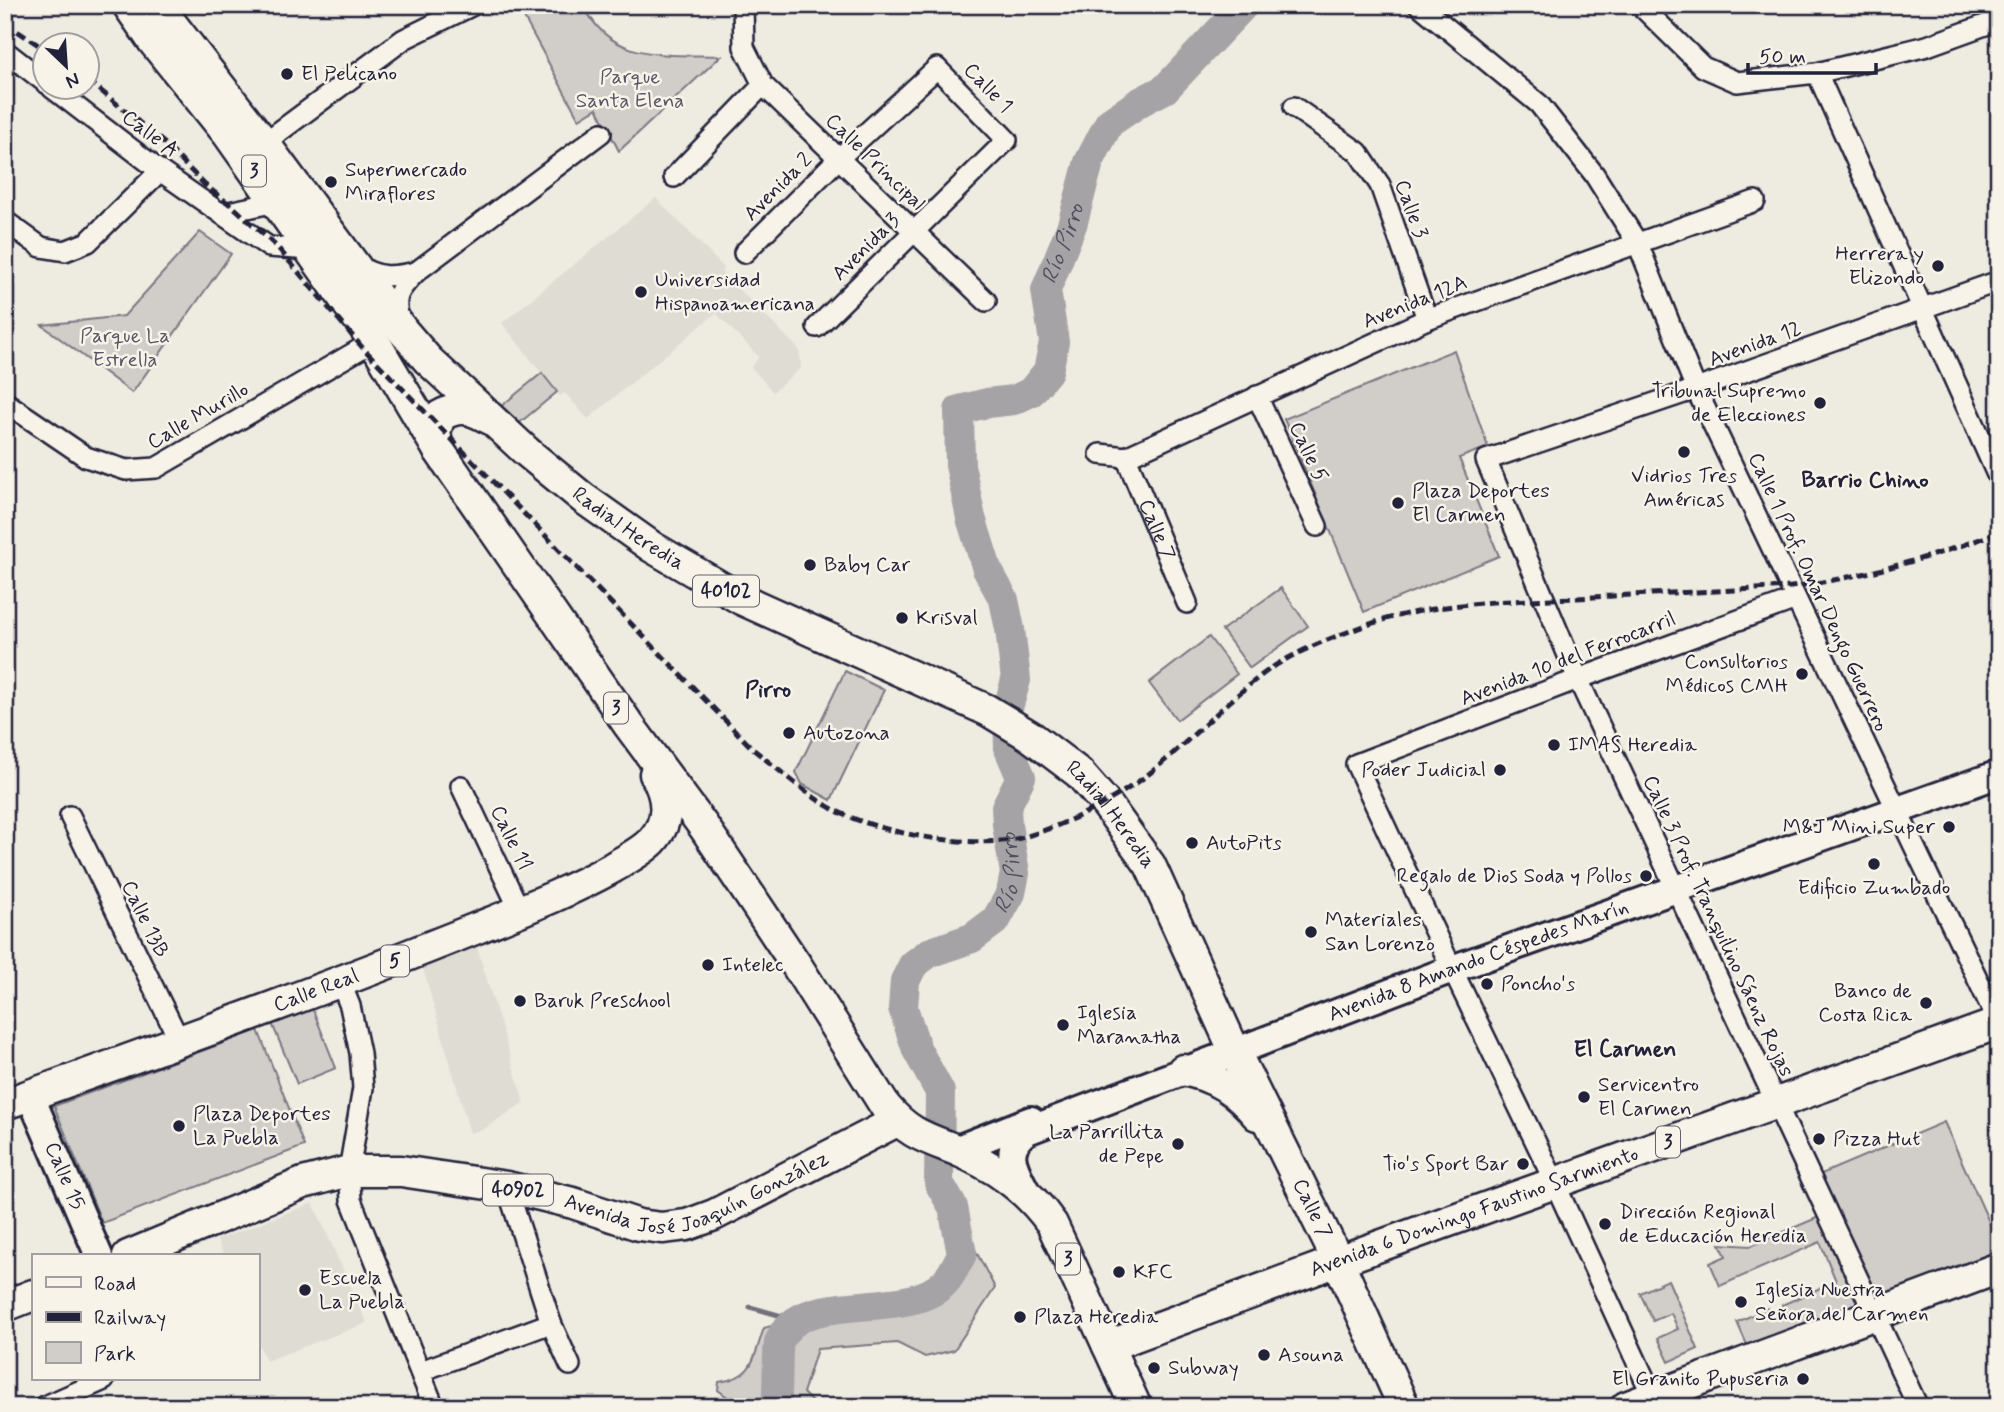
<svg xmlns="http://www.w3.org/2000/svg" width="2004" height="1412" viewBox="0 0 2004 1412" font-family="Mynerve,sans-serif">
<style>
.built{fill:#dfdcd4}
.green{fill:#d1cdc9;stroke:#7a7882;stroke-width:2}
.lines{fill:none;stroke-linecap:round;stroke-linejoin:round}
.stream{stroke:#716f7b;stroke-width:5}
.river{stroke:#a6a3a6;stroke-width:30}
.street-casing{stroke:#22223b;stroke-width:24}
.secondary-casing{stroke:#22223b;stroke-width:32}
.primary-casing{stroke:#22223b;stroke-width:35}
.street{stroke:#f7f3e8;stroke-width:19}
.secondary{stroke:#f7f3e8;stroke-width:26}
.primary{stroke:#f7f3e8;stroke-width:30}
.rail{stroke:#22223b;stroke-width:5;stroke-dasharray:10 5;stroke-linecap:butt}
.poi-dot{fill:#22223b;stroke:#f7f3e8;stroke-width:2.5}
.labels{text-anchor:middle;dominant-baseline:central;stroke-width:5;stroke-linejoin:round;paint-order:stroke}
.shield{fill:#f7f3e8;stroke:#62616f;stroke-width:2}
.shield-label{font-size:19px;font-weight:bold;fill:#22223b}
.poi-label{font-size:21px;fill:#22223b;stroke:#f7f3e8;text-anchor:start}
.park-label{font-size:21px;fill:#575566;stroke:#f7f3e8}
.street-label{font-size:21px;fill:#22223b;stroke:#f7f3e8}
.water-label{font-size:23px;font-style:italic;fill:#504f60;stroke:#f7f3e8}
.neighbourhood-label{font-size:23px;font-weight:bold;fill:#22223b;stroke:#f7f3e8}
</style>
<rect width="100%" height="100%" fill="#eeebe1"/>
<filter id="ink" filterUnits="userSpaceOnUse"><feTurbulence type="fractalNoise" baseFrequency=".0143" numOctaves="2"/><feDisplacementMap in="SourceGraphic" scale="14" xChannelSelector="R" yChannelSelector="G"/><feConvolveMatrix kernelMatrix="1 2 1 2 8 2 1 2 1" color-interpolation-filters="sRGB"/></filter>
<g filter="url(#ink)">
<path class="built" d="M656,198L724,268L721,272L799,349L801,368L773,392L751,367L759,357L716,313L588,419L565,393L560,396L502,323Z
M477,947L524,1102L484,1129L470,1133L423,968Z
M313,1203L367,1323L266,1361L257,1340V1256H224L217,1240Z"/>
<path class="green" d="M541,5H584C609,63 669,54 721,56L619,151L597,108L579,119L522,14Z
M200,232L231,254L132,393L42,325L124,316Z
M1454,350L1488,447L1459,458L1499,556L1364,612L1284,419Z
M542,373L557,392L517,425L500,407Z
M1281,588L1308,626L1250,668L1222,630Z
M1209,637L1237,674L1177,720L1149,683Z
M845,671L884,690L831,800L802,784L796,772Z
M311,1005L336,1068L297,1084L271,1021Z
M258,1030L304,1146L102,1223L54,1106Z
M1944,1122L1999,1244V1262L1880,1309L1819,1175Z
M953,1207L995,1288L954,1350L925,1357L897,1343L817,1349L803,1393L817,1407H741L718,1390L719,1382C755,1377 753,1358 764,1328L835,1308L886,1304L921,1297L945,1282L962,1254Z
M1821,1216L1865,1309L1750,1352L1737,1322L1768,1308L1772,1317L1785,1311L1782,1305L1836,1281L1820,1242L1720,1286L1710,1263L1726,1256L1720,1244L1751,1246Z
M1668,1280L1698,1349L1669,1362L1658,1338L1678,1329L1671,1313L1653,1321L1640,1293Z"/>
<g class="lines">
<path class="stream" d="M750,1307L796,1320"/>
<path class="river" id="s1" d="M776,1407C778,1394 777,1349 779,1342C800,1286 907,1323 945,1282C952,1275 957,1263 962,1254L953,1207L939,1183L940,1092L917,1050L903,1008L905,981L913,965L929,953L972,938L996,920L1011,893L1015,873L1007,825L1006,807L1021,777L1009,749L1008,708L1016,680L1010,629L1004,600L987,569L971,518L960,465L959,410L987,403L1014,400L1031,392L1048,371L1054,342L1046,290L1072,225L1089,162L1109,123L1140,102L1165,89L1244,5"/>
<g class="street-casing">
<g id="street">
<path d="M743,5L744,47L763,85L986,301"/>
<path d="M1419,5L1539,104L1594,174L1638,244L1696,389L1999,1024"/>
<path d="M1640,5L1703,67L1737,82L1817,73L1927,46L1999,20"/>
<path d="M5,51L46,83"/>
<path d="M1817,73L1999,479"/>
<path d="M52,88L160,171L269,247L310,250"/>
<path d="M1294,107L1358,152L1380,185L1427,319"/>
<path d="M264,143L404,39L473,5"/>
<path d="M674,177L763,85"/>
<path d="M224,213L276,202"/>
<path d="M5,221L41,247L65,251L88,242L160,171"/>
<path d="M744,253L839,158L937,68L1007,140L817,327"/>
<path d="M357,265C378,279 393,277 416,272"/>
<path d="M400,322C392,296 399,290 416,272L601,133"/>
<path d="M1257,396L1317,526"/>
<path d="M5,402L86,457L126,470L156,468L374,341"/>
<path d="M1100,454L1126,457L1427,319L1755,201"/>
<path id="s2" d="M1126,457L1187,603"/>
<path d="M461,786L520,911"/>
<path d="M70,816L180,1042"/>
<path d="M340,981L350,1006L360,1053L363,1088L349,1171L351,1200L434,1407"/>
<path d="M507,1187L551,1323L570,1365"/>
<path d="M421,1371L551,1323"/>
<path d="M1657,1406L1540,1151L1452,969L1356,764L1578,679L1796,599"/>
<path d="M43,1407L104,1380"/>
<path d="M1918,1407L1578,679L1486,460L1696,389L1999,281"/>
</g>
</g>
<g class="secondary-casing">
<g id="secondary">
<path id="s3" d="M30,1095L99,1256"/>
<path d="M955,1150L1031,1120"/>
<path id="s4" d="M1027,1193C1015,1170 1001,1149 1027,1131L1452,969L1999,774"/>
</g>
</g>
<g class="primary-casing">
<g id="primary">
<path d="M128,5L153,41L228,134L374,341L438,449L628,724L704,827L797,966L885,1106C908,1133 923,1137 954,1149C994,1166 1027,1188 1052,1224L1136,1407"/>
<path id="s5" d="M157,5L264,143L403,331L428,360L527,452L583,498L652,547L741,599L987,710L1030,736L1079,773L1107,805L1150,865L1234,1050L1338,1261L1404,1407"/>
<path d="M438,449L435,432L440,416C459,405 470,408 488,418"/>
<path d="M1183,1070C1215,1076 1237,1091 1257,1115"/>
<path id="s6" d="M5,1104C163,1047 321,991 477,928C522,910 569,892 612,868C625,860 641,852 652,841C671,820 668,797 655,774"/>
<path id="s7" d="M128,1256L303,1183L349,1171H401L507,1187L573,1203L639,1225L662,1228L687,1225L714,1215L897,1121"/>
<path d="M5,1306L33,1295"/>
<path id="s8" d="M1108,1346L1338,1261L1999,1023"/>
<path d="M1626,1407L1999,1268"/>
</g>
</g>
<use href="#street" class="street"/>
<use href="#secondary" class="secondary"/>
<use href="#primary" class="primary"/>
<path class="rail" d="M5,23L46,50
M88,80L164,143L205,185L237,210L278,248L362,347L754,750C777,768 801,790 826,805C870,833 975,851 1024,837C1068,824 1114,801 1150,773C1191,740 1227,700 1270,669C1296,651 1343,633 1373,623C1439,602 1507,601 1575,598C1647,594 1719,591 1791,587C1863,577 1931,558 1999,532"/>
</g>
</g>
<g class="poi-dot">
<circle cx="287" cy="74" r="7"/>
<circle cx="331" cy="182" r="7"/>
<circle cx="1938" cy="266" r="7"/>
<circle cx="641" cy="292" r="7"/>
<circle cx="1820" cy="403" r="7"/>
<circle cx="1684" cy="452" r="7"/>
<circle cx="1398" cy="503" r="7"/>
<circle cx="810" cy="565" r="7"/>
<circle cx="902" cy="618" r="7"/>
<circle cx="1802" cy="674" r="7"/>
<circle cx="789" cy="733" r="7"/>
<circle cx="1554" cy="745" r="7"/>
<circle cx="1500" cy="770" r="7"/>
<circle cx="1949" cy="827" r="7"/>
<circle cx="1192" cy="843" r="7"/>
<circle cx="1874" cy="864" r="7"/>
<circle cx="1646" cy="876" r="7"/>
<circle cx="1311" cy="932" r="7"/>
<circle cx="708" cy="965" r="7"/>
<circle cx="1487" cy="984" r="7"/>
<circle cx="520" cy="1001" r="7"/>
<circle cx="1926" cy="1003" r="7"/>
<circle cx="1063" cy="1025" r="7"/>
<circle cx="1584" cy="1097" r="7"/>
<circle cx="179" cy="1126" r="7"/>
<circle cx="1819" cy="1139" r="7"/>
<circle cx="1178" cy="1144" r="7"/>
<circle cx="1523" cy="1164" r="7"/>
<circle cx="1605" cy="1224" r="7"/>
<circle cx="1119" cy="1272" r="7"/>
<circle cx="305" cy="1290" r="7"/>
<circle cx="1741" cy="1302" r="7"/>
<circle cx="1020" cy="1317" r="7"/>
<circle cx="1264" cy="1355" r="7"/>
<circle cx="1154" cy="1368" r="7"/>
<circle cx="1803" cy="1379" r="7"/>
</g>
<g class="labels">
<g class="shield">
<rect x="242" y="155.5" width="24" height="31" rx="5"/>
<rect x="693" y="575.5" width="66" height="31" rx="5"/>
<rect x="604" y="692.5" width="24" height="31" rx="5"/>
<rect x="381" y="945.5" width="28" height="31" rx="5"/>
<rect x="1656" y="1126.5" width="24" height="31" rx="5"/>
<rect x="483" y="1174.5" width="70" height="31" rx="5"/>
<rect x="1056" y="1243.5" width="24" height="31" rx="5"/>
</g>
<g class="shield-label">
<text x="254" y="171">3</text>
<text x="726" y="591">40102</text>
<text x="616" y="708">3</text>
<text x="395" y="961">5</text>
<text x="1668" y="1142">3</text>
<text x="518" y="1190">40902</text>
<text x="1068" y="1259">3</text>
</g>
<g class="poi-label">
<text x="301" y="74">El Pelicano</text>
<text x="345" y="170">Supermercado<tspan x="345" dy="24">Miraflores</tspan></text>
<text x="1924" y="254" text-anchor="end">Herrera y<tspan x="1924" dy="24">Elizondo</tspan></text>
<text x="655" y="280">Universidad<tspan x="655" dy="24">Hispanoamericana</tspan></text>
<text x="1806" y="391" text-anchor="end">Tribunal Supremo<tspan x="1806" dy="24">de Elecciones</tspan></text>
<text x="1684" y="476" text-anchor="middle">Vidrios Tres<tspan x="1684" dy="24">Américas</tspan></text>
<text x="1412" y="491">Plaza Deportes<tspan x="1412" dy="24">El Carmen</tspan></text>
<text x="824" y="565">Baby Car</text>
<text x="916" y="618">Krisval</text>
<text x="1788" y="662" text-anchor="end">Consultorios<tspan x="1788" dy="24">Médicos CMH</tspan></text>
<text x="803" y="733">Autozona</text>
<text x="1568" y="745">IMAS Heredia</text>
<text x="1486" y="770" text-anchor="end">Poder Judicial</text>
<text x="1935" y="827" text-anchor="end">M&amp;J Mini Super</text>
<text x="1206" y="843">AutoPits</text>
<text x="1632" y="876" text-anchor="end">Regalo de Dios Soda y Pollos</text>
<text x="1874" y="888" text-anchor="middle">Edificio Zumbado</text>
<text x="1325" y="920">Materiales<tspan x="1325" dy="24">San Lorenzo</tspan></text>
<text x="722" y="965">Intelec</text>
<text x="1501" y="984">Poncho's</text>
<text x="1912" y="991" text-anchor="end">Banco de<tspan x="1912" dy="24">Costa Rica</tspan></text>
<text x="534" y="1001">Baruk Preschool</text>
<text x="1077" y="1013">Iglesia<tspan x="1077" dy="24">Maranatha</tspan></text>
<text x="1598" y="1085">Servicentro<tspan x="1598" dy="24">El Carmen</tspan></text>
<text x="193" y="1114">Plaza Deportes<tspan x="193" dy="24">La Puebla</tspan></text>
<text x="1164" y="1132" text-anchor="end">La Parrillita<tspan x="1164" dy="24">de Pepe</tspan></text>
<text x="1833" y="1139">Pizza Hut</text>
<text x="1509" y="1164" text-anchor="end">Tio's Sport Bar</text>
<text x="1619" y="1212">Dirección Regional<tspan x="1619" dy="24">de Educación Heredia</tspan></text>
<text x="1133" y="1272">KFC</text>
<text x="319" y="1278">Escuela<tspan x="319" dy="24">La Puebla</tspan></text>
<text x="1755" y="1290">Iglesia Nuestra<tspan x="1755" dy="24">Señora del Carmen</tspan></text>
<text x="1034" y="1317">Plaza Heredia</text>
<text x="1278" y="1355">Asouna</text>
<text x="1168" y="1368">Subway</text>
<text x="1789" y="1379" text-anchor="end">El Granito Pupuseria</text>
</g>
<g class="park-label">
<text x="630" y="77">Parque<tspan x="630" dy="24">Santa Elena</tspan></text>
<text x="125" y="336">Parque La<tspan x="125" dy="24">Estrella</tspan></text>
</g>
<g class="street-label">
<text transform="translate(988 88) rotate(46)">Calle 1</text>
<text transform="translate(150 134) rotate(37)">Calle A</text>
<text transform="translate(875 162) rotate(44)">Calle Principal</text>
<text transform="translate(778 187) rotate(-45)">Avenida 2</text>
<text transform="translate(1411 209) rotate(70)">Calle 3</text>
<text transform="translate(866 247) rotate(-45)">Avenida 3</text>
<text transform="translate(1415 302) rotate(-22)">Avenida 12A</text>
<text transform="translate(1755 344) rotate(-20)">Avenida 12</text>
<text transform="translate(198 416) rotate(-30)">Calle Murillo</text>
<text transform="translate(1308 452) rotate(65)">Calle 5</text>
<text stroke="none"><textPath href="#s5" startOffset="709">Radial Heredia</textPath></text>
<text stroke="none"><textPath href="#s2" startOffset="79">Calle 7</textPath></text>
<text transform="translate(1818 592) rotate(65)">Calle 1 Prof. Omar Dengo Guerrero</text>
<text transform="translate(1568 659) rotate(-21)">Avenida 10 del Ferrocarril</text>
<text stroke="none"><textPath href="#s5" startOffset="1276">Radial Heredia</textPath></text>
<text transform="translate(511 838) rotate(64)">Calle 11</text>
<text transform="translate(145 919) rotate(64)">Calle 13B</text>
<text transform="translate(1718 926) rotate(65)">Calle 3 Prof. Tranquilino Sáenz Rojas</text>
<text stroke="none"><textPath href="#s4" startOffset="553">Avenida 8 Amando Céspedes Marín</textPath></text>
<text stroke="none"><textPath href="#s6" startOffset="331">Calle Real</textPath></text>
<text stroke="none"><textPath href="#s3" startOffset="88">Calle 15</textPath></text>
<text stroke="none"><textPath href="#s7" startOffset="597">Avenida José Joaquín González</textPath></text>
<text stroke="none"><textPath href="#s5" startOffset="1720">Calle 7</textPath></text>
<text stroke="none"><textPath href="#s8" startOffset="390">Avenida 6 Domingo Faustino Sarmiento</textPath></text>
</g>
<g class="water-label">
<text stroke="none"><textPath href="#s1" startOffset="1446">Río Pirro</textPath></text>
<text stroke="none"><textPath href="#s1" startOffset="732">Río Pirro</textPath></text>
</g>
<g class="neighbourhood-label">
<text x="1865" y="481">Barrio Chino</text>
<text x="768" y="691">Pirro</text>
<text x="1625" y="1050">El Carmen</text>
</g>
</g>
<rect width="2004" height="1412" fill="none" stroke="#f7f3e8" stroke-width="28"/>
<rect x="14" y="14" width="1976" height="1384" fill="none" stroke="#22223b" stroke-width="2.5" filter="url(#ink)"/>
<rect x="32" y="1254" width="228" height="126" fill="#f7f3e8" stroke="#a29fa3" stroke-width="2"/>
<rect x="46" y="1277" width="35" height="10" fill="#f7f3e8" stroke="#a29fa3" stroke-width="2"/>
<text x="94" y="1290" font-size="21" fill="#22223b">Road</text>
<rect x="46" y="1312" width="35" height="10" fill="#22223b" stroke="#a29fa3" stroke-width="2"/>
<text x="94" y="1324" font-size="21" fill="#22223b">Railway</text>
<rect x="46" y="1342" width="35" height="21" fill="#d1cdc9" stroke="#a29fa3" stroke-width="2"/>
<text x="94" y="1360" font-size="21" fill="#22223b">Park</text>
<g transform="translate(66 66) rotate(155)"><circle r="33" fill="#f7f3e8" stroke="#a29fa3" stroke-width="2"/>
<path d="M0-5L12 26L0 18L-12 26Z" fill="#22223b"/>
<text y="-10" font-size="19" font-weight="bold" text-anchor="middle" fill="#22223b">N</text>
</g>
<path d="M1748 63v10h128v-10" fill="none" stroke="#22223b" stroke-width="3.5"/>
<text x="1759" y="63" font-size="21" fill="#22223b" stroke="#f7f3e8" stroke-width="5" paint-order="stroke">50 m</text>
</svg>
